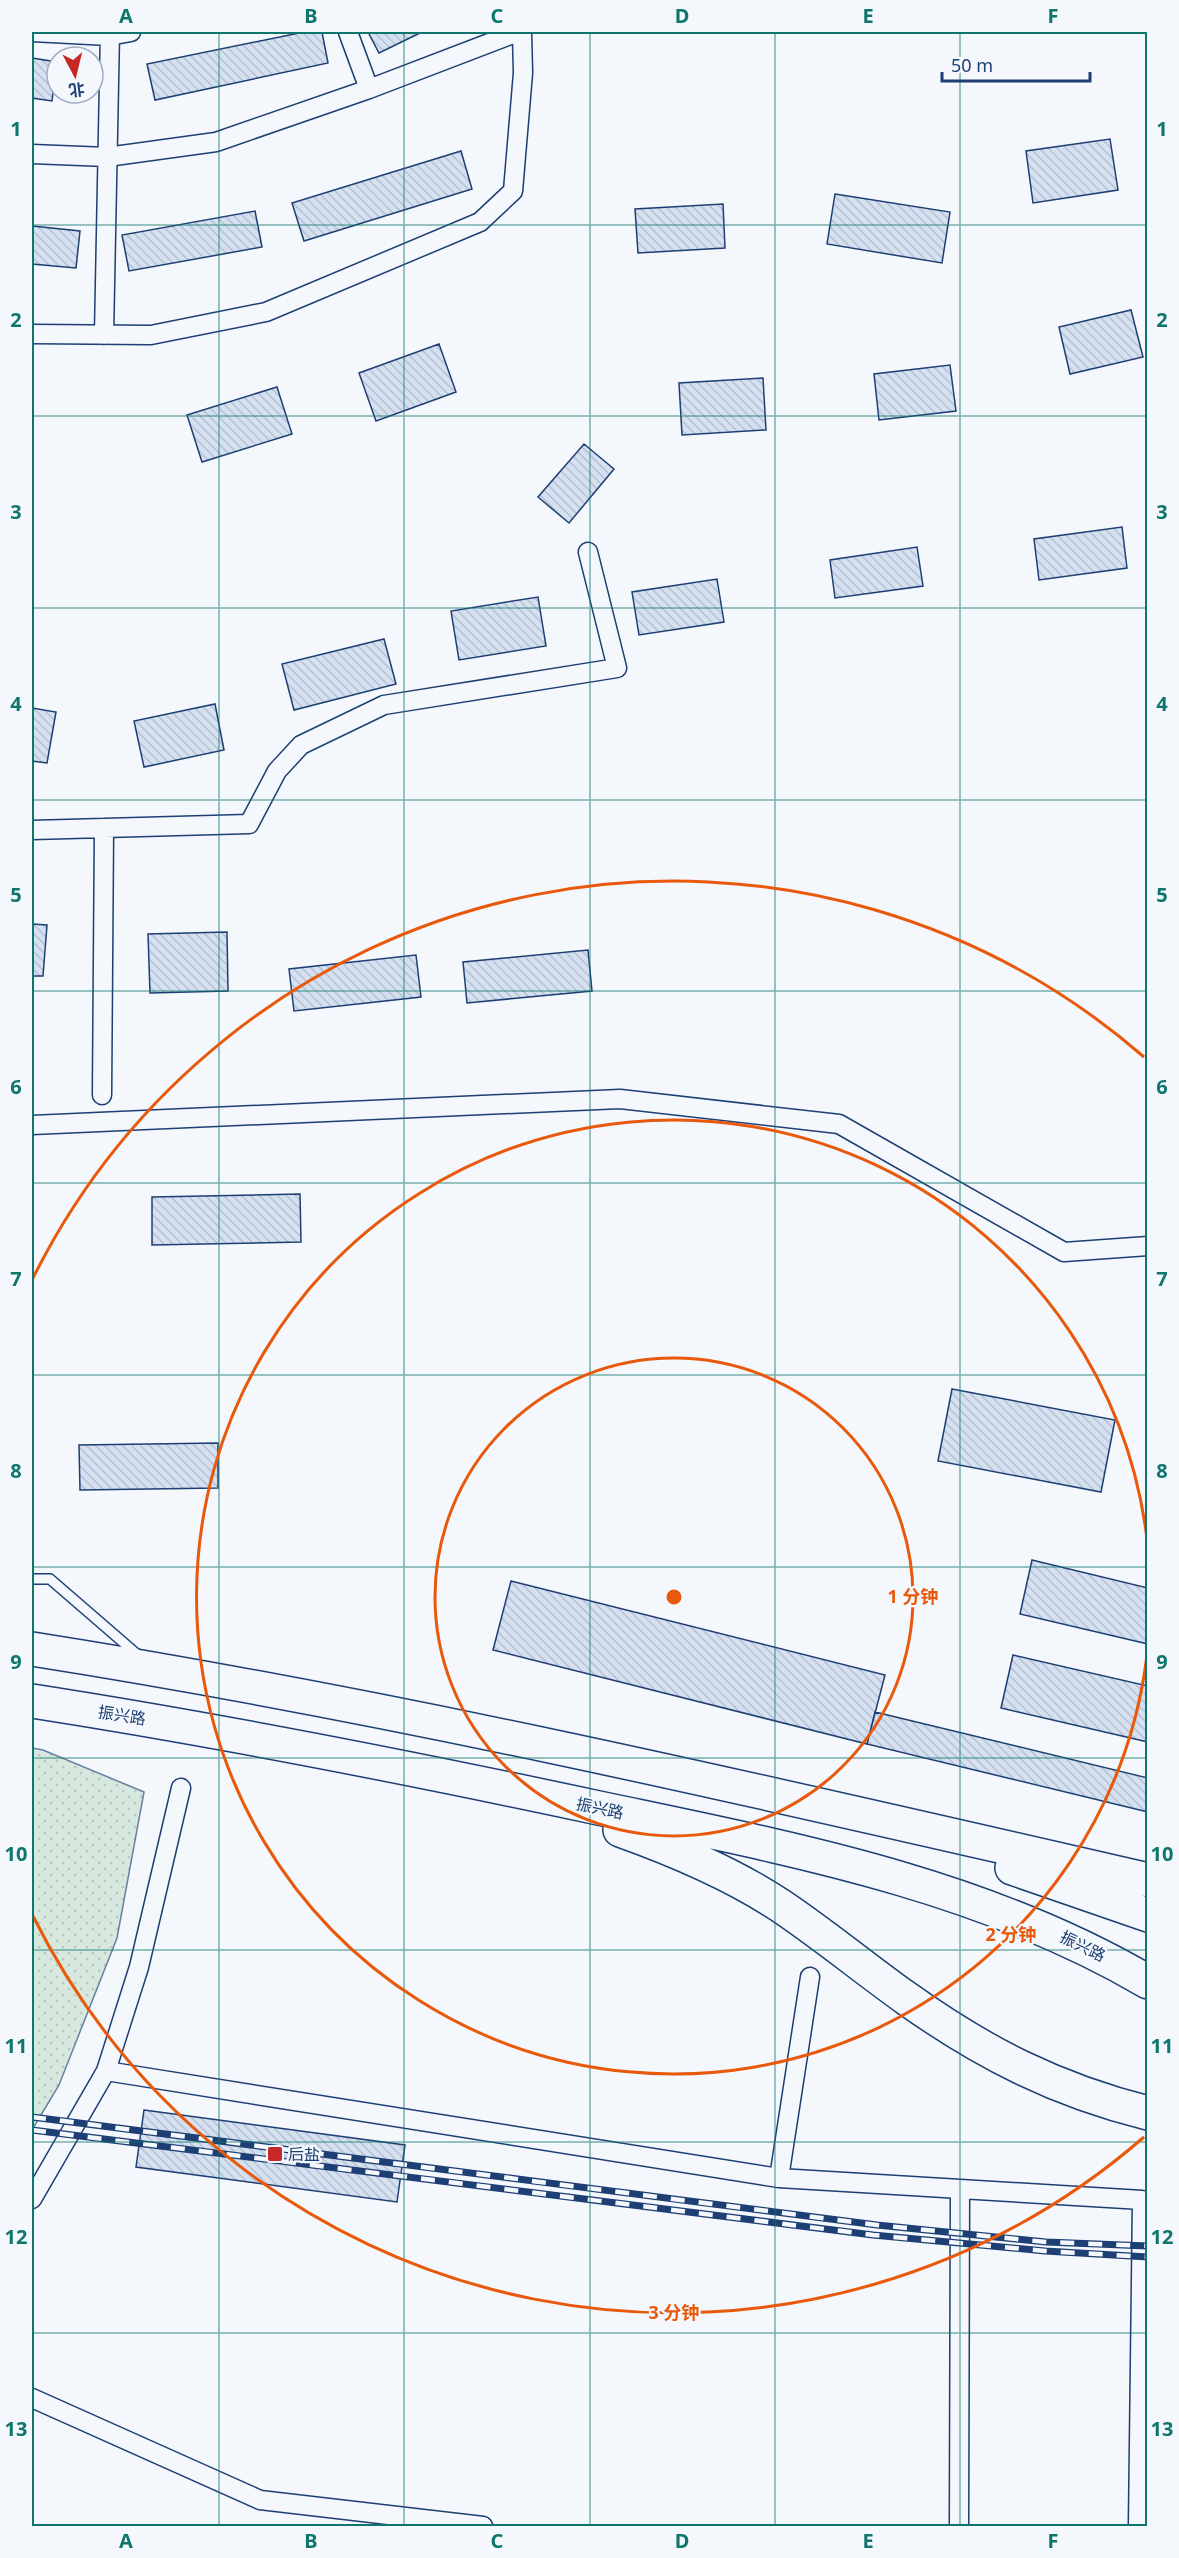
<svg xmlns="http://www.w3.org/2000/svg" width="1179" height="2558" viewBox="0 0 1179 2558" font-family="'Noto Sans','Noto Sans SC',sans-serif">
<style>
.park{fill:url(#park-dots);stroke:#687fa3;stroke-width:1.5}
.building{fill:url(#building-back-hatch);stroke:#1d3f73;stroke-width:1.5}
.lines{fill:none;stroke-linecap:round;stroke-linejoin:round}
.lane-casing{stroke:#1d3f73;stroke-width:12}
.street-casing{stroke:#1d3f73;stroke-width:21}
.highway-casing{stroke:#1d3f73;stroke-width:36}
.lane{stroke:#f4f7fb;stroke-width:9}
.street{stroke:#f4f7fb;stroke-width:18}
.highway{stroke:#f4f7fb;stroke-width:33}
.rail-casing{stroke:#1d3f73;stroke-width:7}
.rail{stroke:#f4f7fb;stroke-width:4.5;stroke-dasharray:14;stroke-linecap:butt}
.grid{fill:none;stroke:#0f766e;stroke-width:1.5;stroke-opacity:0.55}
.ring{fill:none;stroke:#e8590c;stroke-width:3}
.poi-dot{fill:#c62828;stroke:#f4f7fb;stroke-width:2}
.labels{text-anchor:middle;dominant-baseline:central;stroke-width:4.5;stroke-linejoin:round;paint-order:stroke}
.street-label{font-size:16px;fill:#1d3f73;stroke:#f4f7fb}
.poi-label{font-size:16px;fill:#1d3f73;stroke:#f4f7fb;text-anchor:start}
.centre{fill:#e8590c;stroke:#f4f7fb;stroke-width:3}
.ring-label{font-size:18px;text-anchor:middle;font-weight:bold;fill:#e8590c;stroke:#f4f7fb;stroke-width:4.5;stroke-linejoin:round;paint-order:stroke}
.neatline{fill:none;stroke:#0f766e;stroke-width:2}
.grid-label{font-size:20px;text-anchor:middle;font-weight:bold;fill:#0f766e}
</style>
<defs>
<pattern id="park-dots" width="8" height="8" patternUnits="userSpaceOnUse" patternTransform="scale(1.5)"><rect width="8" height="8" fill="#d7e8df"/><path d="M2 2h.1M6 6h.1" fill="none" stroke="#b8c8c3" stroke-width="1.8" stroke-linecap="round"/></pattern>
<pattern id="building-back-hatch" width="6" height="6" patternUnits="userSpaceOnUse" patternTransform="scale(1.5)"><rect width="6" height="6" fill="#d5e0f0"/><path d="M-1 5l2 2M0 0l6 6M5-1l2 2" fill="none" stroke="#b6c1d1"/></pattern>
</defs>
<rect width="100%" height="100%" fill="#f4f7fb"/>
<path class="park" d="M32,1748L43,1750L144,1792L117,1938L59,2085L32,2130Z"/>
<path class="building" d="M304,32H322L328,63L155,100L147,64Z
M368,32H422L379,53Z
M32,58L57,62L52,101L32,98Z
M1110,139L1118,190L1033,203L1026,151Z
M461,151L472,189L304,241L292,203Z
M835,194L950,212L942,263L827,244Z
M723,204L725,248L638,253L635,209Z
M255,211L262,247L129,271L122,235Z
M32,226L80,231L76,268L32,264Z
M1131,310L1143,357L1070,374L1059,327Z
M439,344L456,392L376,421L359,373Z
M950,365L956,411L879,420L874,374Z
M763,378L766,430L682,435L679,383Z
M277,387L292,434L202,462L187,415Z
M584,444L614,469L569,523L538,497Z
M1122,527L1127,568L1039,580L1034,539Z
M917,547L923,586L835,598L830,560Z
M717,579L724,622L639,635L632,592Z
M538,597L546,646L459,660L451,611Z
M384,639L396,684L294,710L282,664Z
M215,704L224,750L144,767L134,721Z
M32,708L56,712L47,763L32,761Z
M32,924L47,925L43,976H32Z
M227,932L228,991L150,993L148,934Z
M588,950L592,991L467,1003L463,962Z
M416,955L421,997L294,1011L289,969Z
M300,1194L301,1242L152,1245V1197Z
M952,1389L1115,1420L1101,1492L938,1461Z
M218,1443V1488L80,1490L79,1445Z
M1032,1560L1148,1588V1644L1020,1614Z
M511,1581L885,1675L867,1744L493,1650Z
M1013,1655L1148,1686V1742L1001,1708Z
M875,1712L1148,1778V1812L867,1744Z
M144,2110L405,2145L397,2202L136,2167Z"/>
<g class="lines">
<g class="lane-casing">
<path id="lane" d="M32,1579H50L139,1656"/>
</g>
<g class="street-casing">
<path id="street" d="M32,32L109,36L131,32
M348,32L369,89
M32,154L107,157L216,142L369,89L518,32
M32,334L151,335L266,312L480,222L513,191L523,73L522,32
M104,335L110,32
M32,830L249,824L277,771L301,745L384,705L617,668L588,552
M102,1095L104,828
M32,1125L620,1099L839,1124L1064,1252L1148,1246
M106,2071L779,2178L1142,2200L1138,2526
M779,2178L810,1977
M32,2199L106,2071L139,1967L181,1788
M32,2398L260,2500L483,2526
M959,2526L960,2189"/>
</g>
<g class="highway-casing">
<path id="highway" d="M32,1649C407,1708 777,1795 1148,1880
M32,1701C225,1731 417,1769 608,1810C793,1849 983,1885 1148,1982
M620,1830C676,1850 731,1873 781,1906C824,1935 864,1968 906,1998C983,2053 1056,2090 1148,2113
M1012,1868L1148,1915"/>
</g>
<use href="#lane" class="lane"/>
<use href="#street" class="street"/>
<use href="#highway" class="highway"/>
<g class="rail-casing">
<path id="rail" d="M32,2117L877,2225L1046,2242L1148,2246
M32,2130L873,2235L1045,2251L1148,2257"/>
</g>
<use href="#rail" class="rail"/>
</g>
<path class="grid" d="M219,32V2526M404,32V2526M590,32V2526M775,32V2526M960,32V2526M32,225H1148M32,416H1148M32,608H1148M32,800H1148M32,991H1148M32,1183H1148M32,1375H1148M32,1567H1148M32,1758H1148M32,1950H1148M32,2142H1148M32,2333H1148"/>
<g class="ring">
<circle cx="674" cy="1597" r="239"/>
<path d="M1147 1655A477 477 0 1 1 1147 1539"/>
<path d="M1144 2137A716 716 0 0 1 33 1916M33 1278A716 716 0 0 1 1144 1057"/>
</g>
<rect class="poi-dot" x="267" y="2146" width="16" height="16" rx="3"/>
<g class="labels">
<g class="street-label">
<text transform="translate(122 1715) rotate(9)">振兴路</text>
<text transform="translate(600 1808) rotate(12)">振兴路</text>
<text transform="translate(1083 1946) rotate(26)">振兴路</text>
</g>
<g class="poi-label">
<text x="288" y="2154">后盐</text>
</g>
</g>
<circle cx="674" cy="1597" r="9" class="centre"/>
<g class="ring-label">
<text x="913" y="1603">1 分钟</text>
<text x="1011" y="1941">2 分钟</text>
<text x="674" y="2319">3 分钟</text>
</g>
<rect width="1179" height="2558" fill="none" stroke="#f4f7fb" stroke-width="66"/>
<g transform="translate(75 75) rotate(173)"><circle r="28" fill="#f4f7fb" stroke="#9eadc5" stroke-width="1.5"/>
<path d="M0-4.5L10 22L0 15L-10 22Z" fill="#c62828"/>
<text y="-9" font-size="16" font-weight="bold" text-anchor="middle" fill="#1d3f73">北</text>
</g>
<path d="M942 72v9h148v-9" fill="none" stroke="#1d3f73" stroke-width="3"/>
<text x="951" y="72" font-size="18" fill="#1d3f73" stroke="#f4f7fb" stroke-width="4.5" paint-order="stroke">50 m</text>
<rect x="33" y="33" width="1113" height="2492" class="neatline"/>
<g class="grid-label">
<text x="126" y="23">A</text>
<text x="311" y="23">B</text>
<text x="497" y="23">C</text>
<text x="682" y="23">D</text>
<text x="868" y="23">E</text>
<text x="1053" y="23">F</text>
<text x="16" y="136">1</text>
<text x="1162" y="136">1</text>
<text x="16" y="327">2</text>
<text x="1162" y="327">2</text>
<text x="16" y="519">3</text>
<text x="1162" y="519">3</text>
<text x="16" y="711">4</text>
<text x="1162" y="711">4</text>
<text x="16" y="902">5</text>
<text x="1162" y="902">5</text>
<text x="16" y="1094">6</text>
<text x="1162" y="1094">6</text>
<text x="16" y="1286">7</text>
<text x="1162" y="1286">7</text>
<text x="16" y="1478">8</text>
<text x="1162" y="1478">8</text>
<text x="16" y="1669">9</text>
<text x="1162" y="1669">9</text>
<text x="16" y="1861">10</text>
<text x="1162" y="1861">10</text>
<text x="16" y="2053">11</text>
<text x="1162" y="2053">11</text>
<text x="16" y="2244">12</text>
<text x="1162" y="2244">12</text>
<text x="16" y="2436">13</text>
<text x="1162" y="2436">13</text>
<text x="126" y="2548">A</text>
<text x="311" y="2548">B</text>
<text x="497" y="2548">C</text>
<text x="682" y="2548">D</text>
<text x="868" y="2548">E</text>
<text x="1053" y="2548">F</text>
</g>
</svg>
